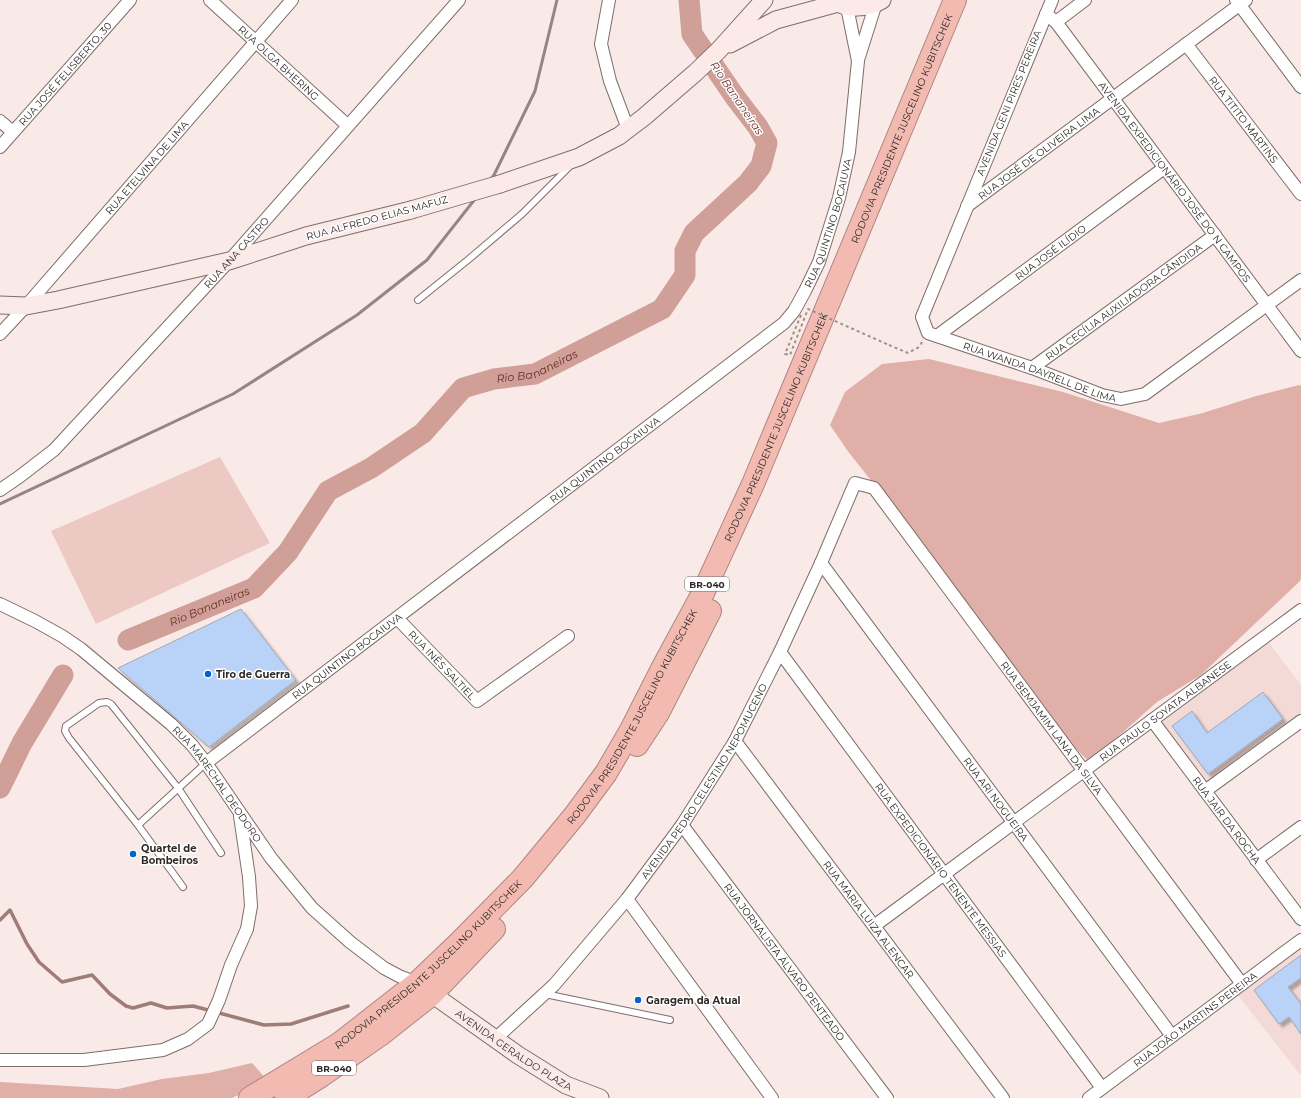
<svg xmlns="http://www.w3.org/2000/svg" width="1301" height="1098" viewBox="0 0 1301 1098" font-family="Montserrat,sans-serif">
<style>
.built{fill:#f3dad7}
.green{fill:#edc9c3}
.forest{fill:#dfafa8}
.lines{fill:none;stroke-linecap:round;stroke-linejoin:round}
.stream{stroke:#9f7c76;stroke-width:3.5}
.river{stroke:#cf9f98;stroke-width:21}
.building{fill:#b9d2f7;stroke:#a1a8b3;filter:url(#shadow)}
.lane-casing{stroke:#7c6e6c;stroke-width:8}
.street-casing{stroke:#7c6e6c;stroke-width:14}
.secondary-casing{stroke:#7c6e6c;stroke-width:19}
.highway-casing{stroke:#ae8782;stroke-width:24}
.path{stroke:#9c918f;stroke-width:2;stroke-dasharray:3 3;stroke-linecap:butt}
.lane{stroke:#fff;stroke-width:6}
.street{stroke:#fff;stroke-width:12}
.secondary{stroke:#fbeae8;stroke-width:17}
.highway{stroke:#f3bab2;stroke-width:22}
.rail{stroke:#928785;stroke-width:3}
.secondary-bridge-casing{stroke:#7c6e6c;stroke-width:19;stroke-linecap:butt}
.path-bridge{stroke:#9c918f;stroke-width:2;stroke-dasharray:3 3;stroke-linecap:butt}
.secondary-bridge{stroke:#fbeae8;stroke-width:17}
.poi-dot{fill:#0961ca;stroke:#fff;stroke-width:1.5}
.labels{text-anchor:middle;dominant-baseline:central;stroke-width:3;stroke-linejoin:round;paint-order:stroke}
.shield{fill:#fff;stroke:#6d6968;stroke-width:1}
.shield-label{font-size:9px;font-weight:bold;fill:#2f2928}
.street-label{font-size:10px;fill:#2f2928;stroke:#fff}
.poi-label{font-size:10px;font-weight:bold;fill:#2f2928;stroke:#fff;text-anchor:start}
.water-label{font-size:11px;font-style:italic;fill:#672b25;stroke:#fff}
</style>
<defs>
<filter id="shadow"><feDropShadow dx="3.5" dy="3.5" stdDeviation="1" flood-color="#0004"/></filter>
</defs>
<rect width="100%" height="100%" fill="#faeae7"/>
<path class="built" d="M1267,640L1301,685V714L1208,785L1160,722Z
M1301,946V1076L1237,994Z"/>
<path class="green" d="M220,457L270,543L96,624L51,531Z"/>
<path class="forest" d="M929,359L1063,392L1159,423L1203,413L1256,396L1299,385L1301,386V579L1299,582L1201,675L1157,702L1121,734L1089,762L1058,730L973,610L847,450L830,425L845,392L882,364Z
M252,1063L269,1082L232,1098H0V1082L118,1089L162,1079L209,1073Z"/>
<g class="lines">
<path class="stream" d="M0,920L10,910L27,944L39,962L62,982L92,975L110,994L126,1006L133,1008L151,1003L167,1008L193,1006L264,1025L291,1024L348,1006"/>
<g class="river">
<path id="s1" d="M128,640L254,588L288,552L328,491L371,468L423,433L463,388L494,379L535,374L662,309L685,275V251L694,233L748,183L761,166L767,143L758,127L735,97L692,34L689,0"/>
<path d="M0,788L22,743L63,675"/>
</g>
</g>
<path class="building" d="M241,609L296,680L209,747L118,668Z
M1263,692L1283,719L1208,774L1172,726L1192,711L1207,733Z
M1301,955V978L1288,987L1301,1004V1034L1289,1017L1279,1024L1254,990Z"/>
<g class="lines">
<g class="lane-casing">
<path id="lane" d="M418,300L469,259L522,214L571,165
M138,825L206,763
M183,887L138,825L69,738L65,731L66,726L99,703L107,702L111,704L178,788L221,853
M545,994L670,1020"/>
</g>
<g class="street-casing">
<g id="street">
<path id="s2" d="M210,0L347,125"/>
<path d="M609,0L601,44L610,81L628,129"/>
<path id="s3" d="M1052,0L922,317L928,333L1032,368L1102,395L1121,399L1145,394L1301,280"/>
<path d="M1236,0L1301,87"/>
<path id="s4" d="M1046,14L1056,22L1301,351"/>
<path d="M1056,22L1085,0"/>
<path id="s5" d="M1186,44L1301,194"/>
<path d="M858,60L876,3"/>
<path d="M0,121L13,132"/>
<path id="s6" d="M0,147L130,0"/>
<path id="s7" d="M967,206L1246,0"/>
<path id="s8" d="M0,334L26,306L292,0"/>
<path id="s9" d="M937,336L1164,168"/>
<path id="s10" d="M1032,368L1215,235"/>
<path id="s11" d="M0,490L19,477L54,450L229,261L459,0"/>
<path id="s12" d="M821,563L1172,1036"/>
<path id="s13" d="M0,604L35,621L62,636L81,649L171,724L192,745L206,763L271,858L312,908L350,942L384,968L399,976L417,983"/>
<path id="s14" d="M397,618L477,701L568,636"/>
<path id="s15" d="M780,652L1102,1088"/>
<path id="s16" d="M1152,720L1301,919"/>
<path id="s17" d="M735,741L1003,1098"/>
<path id="s18" d="M206,763L784,323L794,311L805,291L819,262L839,198L849,152L858,61L847,7"/>
<path d="M1205,791L1301,721"/>
<path id="s19" d="M682,825L887,1098"/>
<path d="M1256,860L1301,827"/>
<path d="M627,899L772,1098"/>
<path id="s20" d="M874,926L1301,610"/>
<path id="s21" d="M495,1039L554,985L627,899L682,825L735,741L780,652L821,563L855,483L874,488L1242,984"/>
<path d="M0,1060H84L163,1050L188,1039L208,1024L219,1000L231,965L247,929L251,906L249,877L240,816"/>
<path id="s22" d="M1089,1098L1301,940"/>
</g>
</g>
<g class="secondary-casing">
<g id="secondary">
<path d="M833,0C847,10 867,9 882,0"/>
<path d="M730,44L776,20L838,3"/>
<path d="M500,184L579,157L619,136L644,117L695,73L718,51L764,0"/>
<path d="M0,305L26,306L58,300L229,261L306,236L411,210"/>
<path id="s23" d="M432,994L518,1055L566,1085L600,1098"/>
</g>
</g>
<g class="highway-casing">
<g id="highway">
<path d="M637,745L658,713L710,611"/>
<path id="s24" d="M250,1098L339,1044L417,983L460,942L523,878L575,815L606,773L631,730L663,667L703,593L753,484L955,0"/>
<path d="M286,1098L321,1076L380,1035L432,994L494,929"/>
</g>
</g>
<path class="path" d="M889,345L908,353L919,347L922,342"/>
<use href="#lane" class="lane"/>
<use href="#street" class="street"/>
<use href="#secondary" class="secondary"/>
<use href="#highway" class="highway"/>
<path class="rail" d="M0,504L233,394L357,315L427,260L494,175L535,91L557,0"/>
<g class="secondary-bridge-casing">
<path id="secondary-bridge" d="M411,210L500,184"/>
</g>
<path class="path-bridge" d="M801,315L785,354L790,355L808,309L889,345"/>
<use href="#secondary-bridge" class="secondary-bridge"/>
</g>
<g class="poi-dot">
<circle cx="208" cy="674" r="4"/>
<circle cx="133" cy="854" r="4"/>
<circle cx="638" cy="1000" r="4"/>
</g>
<g class="labels">
<g class="shield">
<rect x="685" y="577" width="44" height="14" rx="3"/>
<rect x="312" y="1061" width="44" height="14" rx="3"/>
</g>
<g class="shield-label">
<text x="707" y="584">BR-040</text>
<text x="334" y="1068">BR-040</text>
</g>
<g class="street-label">
<text stroke="none"><textPath href="#s2" startOffset="93">RUA OLGA BHERING</textPath></text>
<text stroke="none"><textPath href="#s6" startOffset="98">RUA JOSÉ FELISBERTO, 30</textPath></text>
<text transform="translate(1009 103) rotate(-68)">AVENIDA GENI PIRES PEREIRA</text>
<text stroke="none"><textPath href="#s5" startOffset="95">RUA TITITO MARTINS</textPath></text>
<text stroke="none"><textPath href="#s24" startOffset="1196">RODOVIA PRESIDENTE JUSCELINO KUBITSCHEK</textPath></text>
<text stroke="none"><textPath href="#s7" startOffset="89">RUA JOSÉ DE OLIVEIRA LIMA</textPath></text>
<text stroke="none"><textPath href="#s8" startOffset="222">RUA ETELVINA DE LIMA</textPath></text>
<text stroke="none"><textPath href="#s4" startOffset="212">AVENIDA EXPEDICIONÁRIO JOSÉ DO N CAMPOS</textPath></text>
<text transform="translate(377 218) rotate(-15)">RUA ALFREDO ELIAS MAFUZ</text>
<text stroke="none"><textPath href="#s18" startOffset="837">RUA QUINTINO BOCAIUVA</textPath></text>
<text stroke="none"><textPath href="#s11" startOffset="336">RUA ANA CASTRO</textPath></text>
<text stroke="none"><textPath href="#s9" startOffset="141">RUA JOSÉ ILÍDIO</textPath></text>
<text stroke="none"><textPath href="#s10" startOffset="113">RUA CECÍLIA AUXILIADORA CÂNDIDA</textPath></text>
<text stroke="none"><textPath href="#s3" startOffset="478">RUA WANDA DAYRELL DE LIMA</textPath></text>
<text stroke="none"><textPath href="#s24" startOffset="872">RODOVIA PRESIDENTE JUSCELINO KUBITSCHEK</textPath></text>
<text stroke="none"><textPath href="#s18" startOffset="501">RUA QUINTINO BOCAIUVA</textPath></text>
<text stroke="none"><textPath href="#s18" startOffset="177">RUA QUINTINO BOCAIUVA</textPath></text>
<text stroke="none"><textPath href="#s14" startOffset="65">RUA INÊS SALTIEL</textPath></text>
<text stroke="none"><textPath href="#s20" startOffset="362">RUA PAULO SOYATA ALBANESE</textPath></text>
<text stroke="none"><textPath href="#s24" startOffset="548">RODOVIA PRESIDENTE JUSCELINO KUBITSCHEK</textPath></text>
<text stroke="none"><textPath href="#s21" startOffset="987">RUA BEMJAMIM LANA DA SILVA</textPath></text>
<text stroke="none"><textPath href="#s21" startOffset="334">AVENIDA PEDRO CELESTINO NEPOMUCENO</textPath></text>
<text stroke="none"><textPath href="#s13" startOffset="286">RUA MARECHAL DEODORO</textPath></text>
<text stroke="none"><textPath href="#s12" startOffset="294">RUA ARI NOGUEIRA</textPath></text>
<text stroke="none"><textPath href="#s16" startOffset="125">RUA JAIR DA ROCHA</textPath></text>
<text stroke="none"><textPath href="#s15" startOffset="271">RUA EXPEDICIONÁRIO TENENTE MESSIAS</textPath></text>
<text stroke="none"><textPath href="#s17" startOffset="223">RUA MARIA LUIZA ALENCAR</textPath></text>
<text stroke="none"><textPath href="#s19" startOffset="171">RUA JORNALISTA ÁLVARO PENTEADO</textPath></text>
<text stroke="none"><textPath href="#s24" startOffset="224">RODOVIA PRESIDENTE JUSCELINO KUBITSCHEK</textPath></text>
<text stroke="none"><textPath href="#s22" startOffset="132">RUA JOÃO MARTINS PEREIRA</textPath></text>
<text stroke="none"><textPath href="#s23" startOffset="99">AVENIDA GERALDO PLAZA</textPath></text>
</g>
<g class="poi-label">
<text x="216" y="674">Tiro de Guerra</text>
<text x="141" y="848">Quartel de<tspan x="141" dy="12">Bombeiros</tspan></text>
<text x="646" y="1000">Garagem da Atual</text>
</g>
<g class="water-label">
<text transform="translate(737 98) rotate(56)">Rio Bananeiras</text>
<text stroke="none"><textPath href="#s1" startOffset="508">Rio Bananeiras</textPath></text>
<text stroke="none"><textPath href="#s1" startOffset="88">Rio Bananeiras</textPath></text>
</g>
</g>
</svg>
